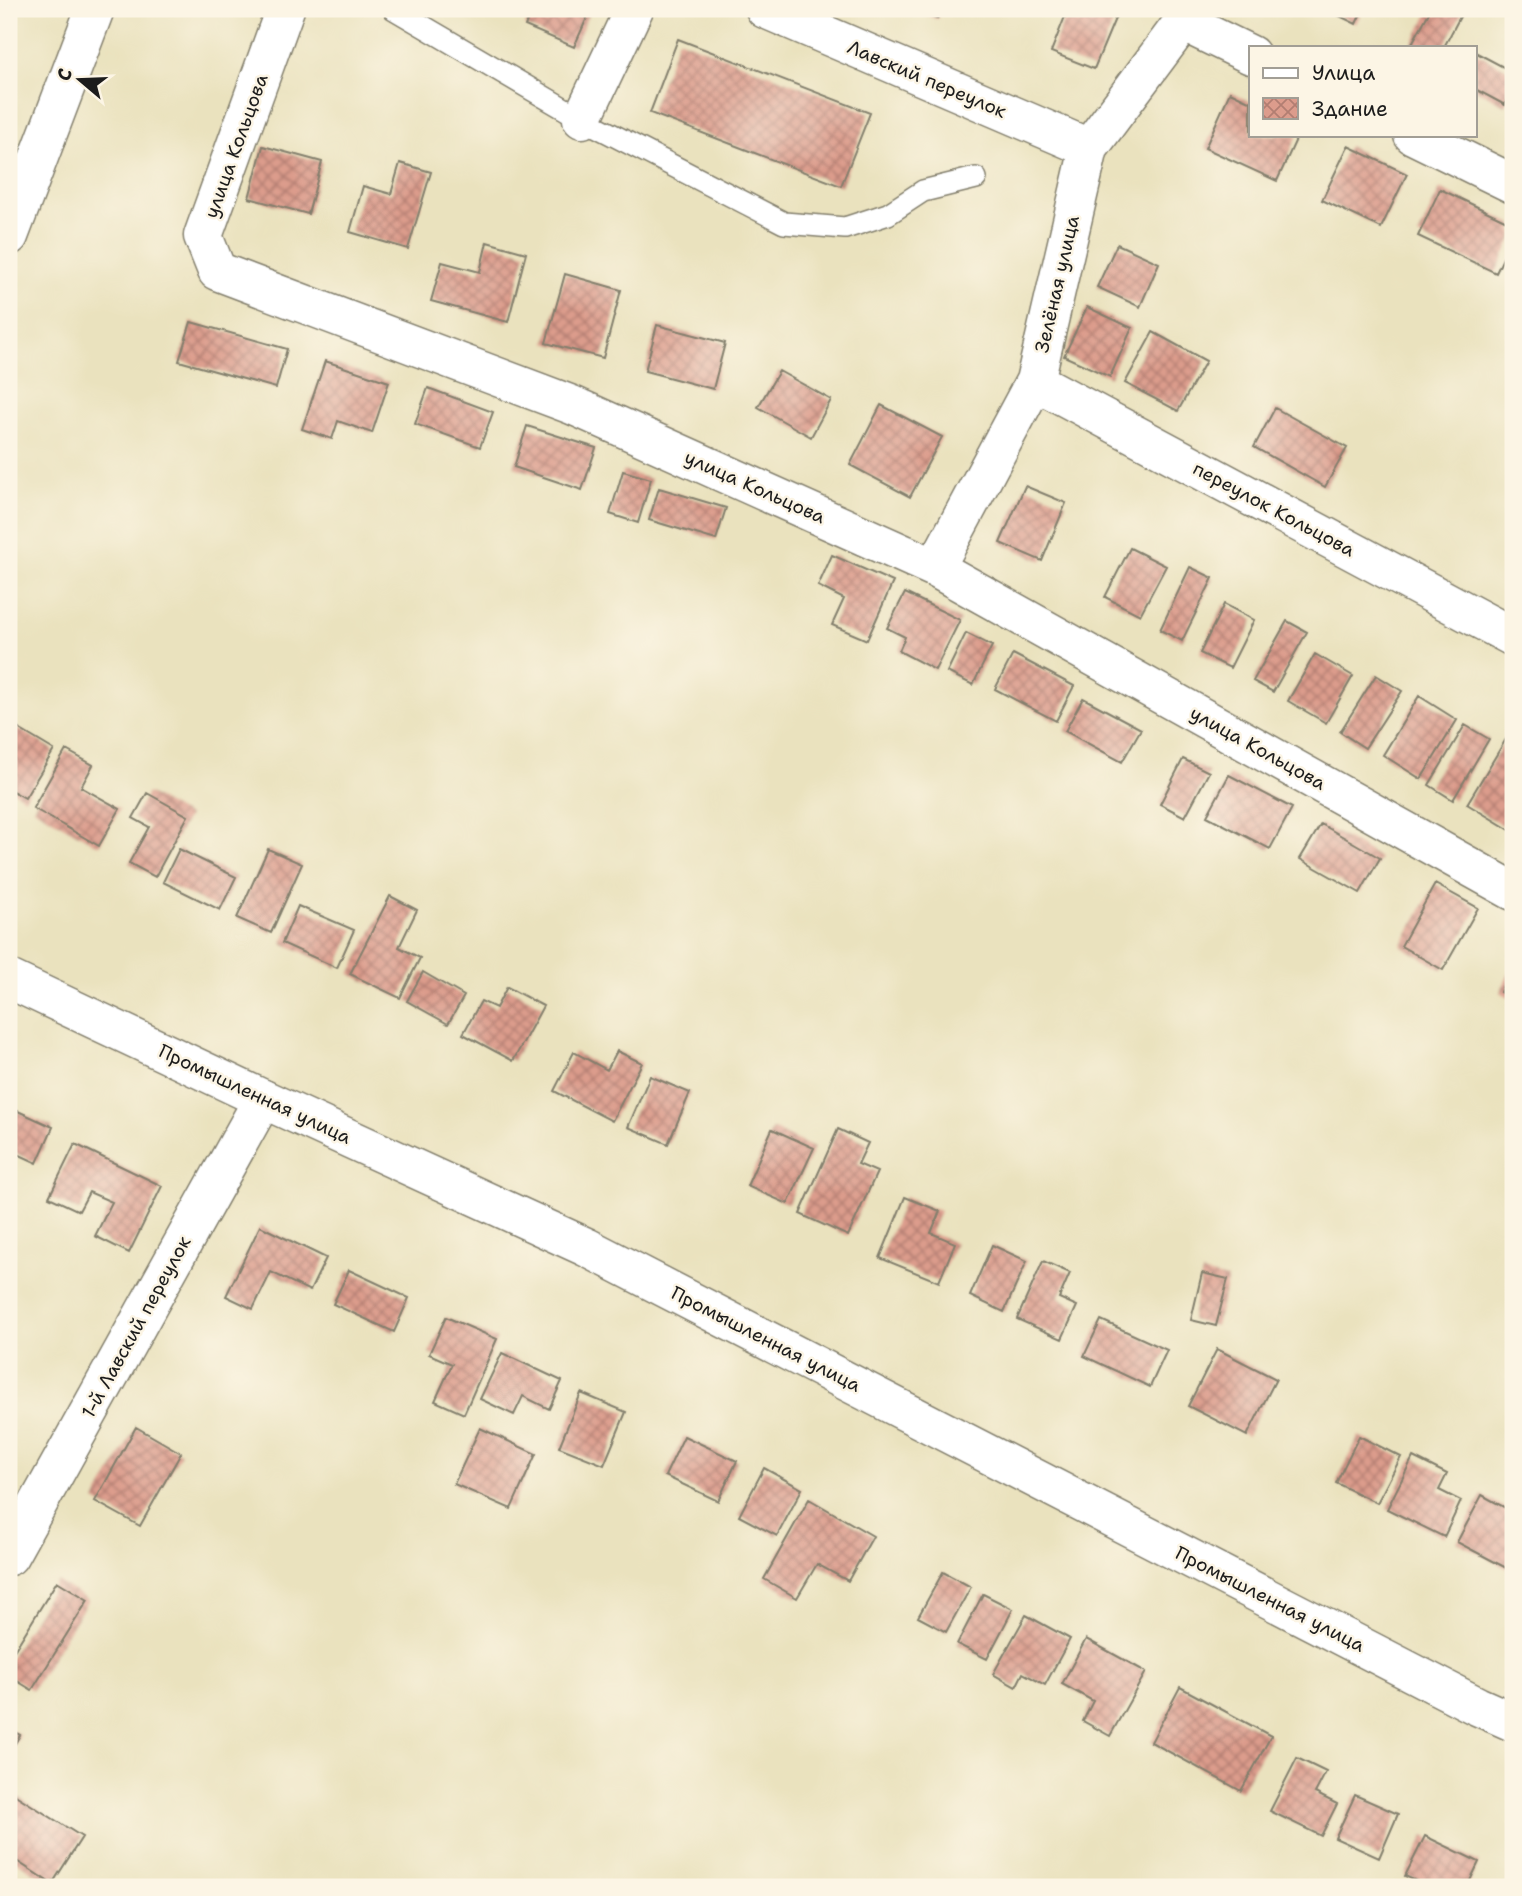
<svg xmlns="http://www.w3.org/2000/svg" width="1522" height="1896" viewBox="0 0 1522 1896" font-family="'Shantell Sans',sans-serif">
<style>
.building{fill:url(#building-cross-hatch)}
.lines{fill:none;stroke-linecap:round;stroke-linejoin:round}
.service-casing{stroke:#837f6d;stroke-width:24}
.minor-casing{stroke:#837f6d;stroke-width:41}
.tertiary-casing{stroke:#837f6d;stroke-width:41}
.trunk-casing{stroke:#837f6d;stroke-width:41}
.service{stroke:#fff;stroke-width:21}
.minor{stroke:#fff;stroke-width:38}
.tertiary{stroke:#fff;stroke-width:38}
.trunk{stroke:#fff;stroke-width:38}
.labels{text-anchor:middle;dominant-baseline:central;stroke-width:5;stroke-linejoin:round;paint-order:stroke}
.street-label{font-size:19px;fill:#1c1c1c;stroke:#fcf5e5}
</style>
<defs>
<pattern id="building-cross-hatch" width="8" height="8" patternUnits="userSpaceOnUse" patternTransform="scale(1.75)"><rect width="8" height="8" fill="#dc9c8c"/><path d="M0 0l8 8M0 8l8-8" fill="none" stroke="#b27e72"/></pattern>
</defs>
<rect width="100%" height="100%" fill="#fcf5e5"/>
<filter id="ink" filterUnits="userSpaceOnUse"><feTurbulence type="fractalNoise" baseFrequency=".0143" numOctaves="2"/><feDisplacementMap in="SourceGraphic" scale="14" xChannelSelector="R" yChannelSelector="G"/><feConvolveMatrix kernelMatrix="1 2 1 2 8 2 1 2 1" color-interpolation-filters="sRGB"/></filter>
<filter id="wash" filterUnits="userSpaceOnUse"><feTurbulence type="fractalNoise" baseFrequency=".00686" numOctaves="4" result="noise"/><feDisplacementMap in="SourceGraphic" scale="28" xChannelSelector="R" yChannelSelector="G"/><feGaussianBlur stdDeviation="1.57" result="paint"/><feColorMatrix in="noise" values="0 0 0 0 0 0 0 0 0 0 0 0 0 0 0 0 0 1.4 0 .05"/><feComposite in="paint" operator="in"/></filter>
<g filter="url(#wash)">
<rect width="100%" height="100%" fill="#eae2be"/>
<g id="blocks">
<path class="building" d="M532,9H591L574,47L525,26Z
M911,9H941L937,19Z
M1068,9H1119L1094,69L1051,52Z
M1325,9H1363L1356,24Z
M1431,9H1464L1444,47H1410Z
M678,39L870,113L841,186L650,113Z
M1475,52L1513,72V88L1505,105L1475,89Z
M1230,92L1251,102V135H1298L1277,181L1205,148Z
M263,146L322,162L308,214L249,198Z
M1348,146L1407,174L1381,228L1322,200Z
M400,163L431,172L408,249L350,232L363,186L391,194Z
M1440,189L1513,224V237L1496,273L1418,236Z
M487,242L526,253L508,322L431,301L442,262L480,272Z
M1117,244L1159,263L1140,307L1097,287Z
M565,274L621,290L603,358L546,343Z
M1087,307L1132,328L1110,377L1064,356Z
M191,322L287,349L276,388L179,361Z
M657,325L725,343L713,389L645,371Z
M1153,332L1206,361L1178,411L1125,383Z
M325,361L389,382L372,433L338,421L332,439L302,429Z
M779,371L831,400L811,437L758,407Z
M428,388L493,412L480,447L415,424Z
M881,405L942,437L910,497L850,465Z
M1275,408L1347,448L1325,487L1254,447Z
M527,426L596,448L582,490L514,467Z
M623,471L651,479L638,523L610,514Z
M1025,486L1066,503L1042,561L1000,543Z
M659,488L726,508L716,540L649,520Z
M1130,548L1166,566L1140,615L1105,597Z
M832,555L893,582L867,640L832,625L844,599L818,586Z
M1190,567L1213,578L1182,641L1160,630Z
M905,593L960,620L935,670L899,651L905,637L887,628Z
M1224,604L1254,620L1230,668L1200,653Z
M1287,621L1307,632L1273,692L1253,681Z
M966,633L992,646L973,685L947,672Z
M1013,654L1074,686L1056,721L995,689Z
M1315,654L1353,676L1326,723L1288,701Z
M1376,675L1402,691L1365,748L1340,732Z
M1419,696L1457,720L1421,779L1383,755Z
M1083,698L1141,729L1122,762L1065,731Z
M9,723L54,750L25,798L9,789Z
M1465,725L1489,739L1453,800L1429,785Z
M1506,739L1513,743V824L1510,830L1467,804Z
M66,750L93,765L81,787L120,809L99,846L33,808Z
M1183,759L1209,772L1185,817L1160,804Z
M1229,775L1292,808L1270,849L1207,816Z
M147,793L188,816L155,877L129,863L149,827L133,818Z
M1321,824L1380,858L1360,893L1300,859Z
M179,849L236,877L220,910L163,882Z
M268,849L302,864L271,933L237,918Z
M1435,884L1478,908L1443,970L1401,946Z
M390,896L417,910L399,947L420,958L400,998L350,974Z
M298,906L354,930L337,968L282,943Z
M1513,966V999L1500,992Z
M423,972L464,996L448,1024L407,1001Z
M507,987L543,1006L513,1061L463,1034L481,1001L496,1008Z
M617,1051L642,1063L612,1121L554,1091L574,1052L607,1070Z
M650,1076L690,1093L668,1144L628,1127Z
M9,1107L53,1127L37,1163L9,1150Z
M772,1129L814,1148L788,1204L747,1186Z
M838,1129L868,1143L858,1164L877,1172L848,1236L800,1214Z
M75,1144L162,1186L129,1253L95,1236L112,1202L89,1192L79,1211L49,1197Z
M905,1197L940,1211L931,1233L955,1243L939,1282L880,1258Z
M260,1226L326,1258L310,1291L271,1272L253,1309L226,1296Z
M992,1245L1027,1261L1004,1312L970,1296Z
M1043,1261L1070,1273L1059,1298L1077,1306L1062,1339L1017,1319Z
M349,1270L409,1298L394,1332L333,1304Z
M1202,1273L1228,1279L1216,1326L1191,1320Z
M446,1317L497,1339L464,1414L435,1401L452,1364L429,1354Z
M1101,1320L1167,1350L1150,1387L1084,1356Z
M1217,1349L1276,1379L1247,1436L1188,1406Z
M502,1353L562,1381L549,1409L523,1396L514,1415L480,1399Z
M581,1393L626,1412L604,1465L559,1447Z
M136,1427L181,1453L140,1526L95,1501Z
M480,1428L536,1454L511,1509L454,1484Z
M684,1436L737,1461L718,1501L665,1476Z
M1359,1436L1401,1457L1377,1503L1336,1483Z
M1413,1457L1447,1474L1439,1490L1461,1501L1444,1537L1387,1509Z
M764,1468L802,1489L777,1536L739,1516Z
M1482,1495L1513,1512L1512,1571L1457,1542Z
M809,1499L873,1536L848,1581L817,1564L797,1598L764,1579Z
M943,1572L971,1587L946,1632L918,1617Z
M57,1581L88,1600L32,1690L9,1676V1659Z
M983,1594L1013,1609L987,1659L957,1644Z
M1026,1615L1070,1639L1045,1685L1023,1673L1016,1687L993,1674Z
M1086,1639L1146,1672L1110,1736L1083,1721L1093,1701L1062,1684Z
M1180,1687L1271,1736L1241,1791L1151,1742Z
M9,1729L20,1735L9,1754Z
M1297,1758L1326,1772L1315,1793L1337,1804L1321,1836L1270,1811Z
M9,1791L82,1837L52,1884L9,1856Z
M1355,1795L1398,1814L1379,1858L1335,1838Z
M1425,1836L1479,1862L1467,1887H1429L1405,1876Z"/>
</g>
</g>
<g filter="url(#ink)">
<use href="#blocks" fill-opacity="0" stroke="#837f6d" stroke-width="2"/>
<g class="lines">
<g class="service-casing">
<path id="service" d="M394,9L582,119L784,223L845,228L888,214L923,191L976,178"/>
</g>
<g class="minor-casing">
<path id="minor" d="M285,9L203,236L217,271L572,405L935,568L1513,891
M765,9L1089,148
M1183,22L1251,55
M582,119L634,9
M1413,135L1513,184
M1035,381L1513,637
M935,568L1035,381L1089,148L1183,22L1187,9
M9,1556L263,1099"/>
</g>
<g class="tertiary-casing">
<path id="tertiary" d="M9,979L263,1099L586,1247L1477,1706L1513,1722"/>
</g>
<g class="trunk-casing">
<path id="trunk" d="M9,236L95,9"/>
</g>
<use href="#service" class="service"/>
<use href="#minor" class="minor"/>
<use href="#tertiary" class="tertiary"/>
<use href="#trunk" class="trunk"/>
</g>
</g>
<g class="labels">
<g class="street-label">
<text transform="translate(927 79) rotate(23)">Лавский переулок</text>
<text transform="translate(236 146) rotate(-70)">улица Кольцова</text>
<text transform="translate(1057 284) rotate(-77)">Зелёная улица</text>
<text transform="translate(755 487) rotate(24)">улица Кольцова</text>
<text transform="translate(1274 509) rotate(28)">переулок Кольцова</text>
<text transform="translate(1258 748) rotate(29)">улица Кольцова</text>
<text transform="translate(255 1094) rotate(25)">Промышленная улица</text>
<text transform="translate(136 1327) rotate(-61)">1-й Лавский переулок</text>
<text transform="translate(766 1339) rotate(27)">Промышленная улица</text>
<text transform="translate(1270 1599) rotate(27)">Промышленная улица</text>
</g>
</g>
<rect width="1522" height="1896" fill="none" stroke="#fcf5e5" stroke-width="35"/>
<rect x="1249" y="46" width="228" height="91" fill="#fcf5e5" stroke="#a29e95" stroke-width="2"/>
<rect x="1263" y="68" width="35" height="10" fill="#ffffff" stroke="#a29e95" stroke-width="2"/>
<text x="1312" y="80" font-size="21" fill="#1c1c1c">Улица</text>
<rect x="1263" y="98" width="35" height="21" fill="url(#building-cross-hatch)" stroke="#a29e95" stroke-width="2"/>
<text x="1312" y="116" font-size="21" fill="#1c1c1c">Здание</text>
<g transform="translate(80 80) rotate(289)" stroke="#fcf5e5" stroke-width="5" paint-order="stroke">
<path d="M0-5L12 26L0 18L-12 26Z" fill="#1c1c1c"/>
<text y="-10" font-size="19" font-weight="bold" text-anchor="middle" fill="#1c1c1c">С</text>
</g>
</svg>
